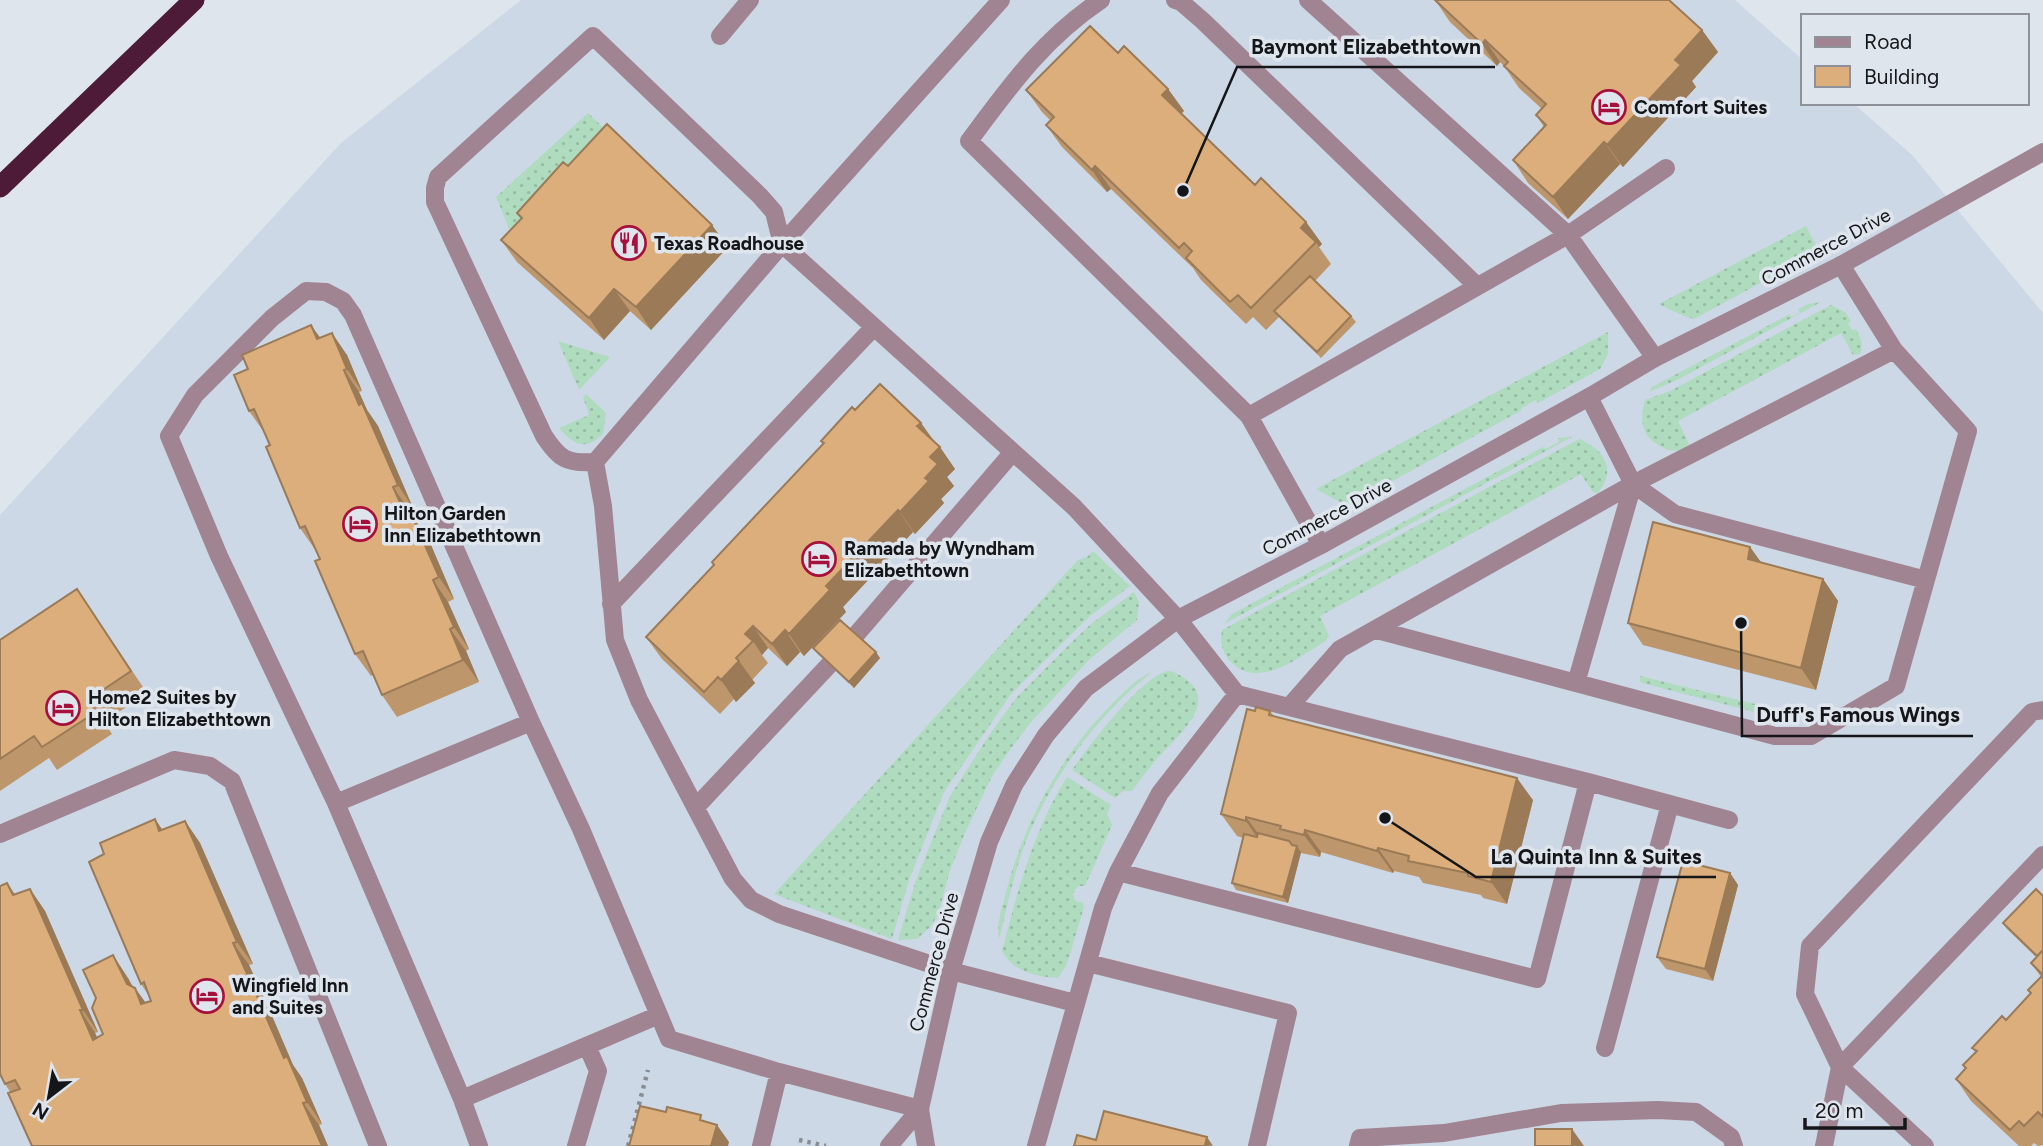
<svg xmlns="http://www.w3.org/2000/svg" width="2043" height="1146" viewBox="0 0 2043 1146" font-family="Figtree,sans-serif">
<style>
.built{fill:#cdd8e6}
.grass{fill:url(#grass-dots)}
.lines{fill:none;stroke-linecap:round;stroke-linejoin:round}
.path{stroke:#898d93;stroke-width:4.5;stroke-dasharray:3.5 5;stroke-linecap:butt}
.service{stroke:#a08492;stroke-width:18}
.minor{stroke:#a08492;stroke-width:18}
.motorway{stroke:#4d1b38;stroke-width:21}
.wall{fill:#bd966b}
.shaded-wall{fill:#9a7a57}
.building{fill:#dcae7c;stroke:#9a7a57;stroke-width:2}
.labels{text-anchor:middle;dominant-baseline:central;stroke-width:7;stroke-linejoin:round;paint-order:stroke}
.poi-label{font-size:19px;font-weight:bold;fill:#141619;stroke:#dfe5ed;text-anchor:start}
.street-label{font-size:19px;fill:#141619;stroke:#dfe5ed}
.leader{fill:none;stroke:#141619;stroke-width:2.5}
.callout-dot{fill:#141619;stroke:#dfe5ed;stroke-width:2.5}
.callout-label{font-size:21px;text-anchor:middle;font-weight:bold;fill:#141619;stroke:#dfe5ed;stroke-width:7;stroke-linejoin:round;paint-order:stroke}
</style>
<defs>
<pattern id="grass-dots" width="8" height="8" patternUnits="userSpaceOnUse" patternTransform="scale(1.75)"><rect width="8" height="8" fill="#afdbbe"/><path d="M2 2h.1M6 6h.1" fill="none" stroke="#96bba3" stroke-width="1.8" stroke-linecap="round"/></pattern>
</defs>
<rect width="100%" height="100%" fill="#dfe5ed"/>
<path class="built" d="M521,0H1735L1803,60V103H1853L1912,155L2043,313V1146H0V515L341,143Z"/>
<path class="grass" d="M588,113L611,135L514,240L496,197Z
M1806,226L1819,251L1694,319L1679,314L1659,304Z
M1821,302L1677,380L1649,392L1652,387L1790,314L1791,317L1800,313L1798,309L1808,304Z
M1831,305L1845,312L1851,321L1848,323L1852,330L1856,329C1860,338 1864,344 1860,354L1853,355L1841,333L1678,421L1689,444L1682,450C1673,452 1667,450 1660,446C1640,435 1640,419 1645,400L1670,391Z
M1608,332V354L1600,369L1538,403L1536,400L1521,408L1522,410L1347,506L1316,489Z
M558,341L610,357L579,390Z
M586,394L606,413L603,434C586,451 573,445 559,428L589,415L583,397Z
M1572,437L1224,624L1232,614L1543,447L1545,449L1559,442L1558,438Z
M1579,439C1604,449 1618,470 1597,494L1592,491L1581,474L1320,616L1329,636L1324,642C1298,658 1257,691 1230,661C1222,653 1220,641 1222,630Z
M1093,551L1130,586L1090,616L1011,694L944,792L909,880L892,939L774,894L1078,560L1087,557Z
M1134,592L1139,602L1137,620L1090,659L1031,722L1012,747L992,776L965,833L950,870L938,915L930,927L917,939L898,940L916,880L950,796L990,734L1016,698L1073,641L1091,624Z
M1171,671C1229,695 1180,733 1156,760C1147,770 1140,781 1132,791H1123L1115,798L1072,770C1087,749 1146,669 1171,671Z
M1152,672C1095,717 1047,783 1022,852C1012,881 1006,911 999,940C996,924 1002,909 1006,893C1024,821 1062,753 1115,701C1127,689 1137,678 1152,672Z
M1640,676L1755,704L1759,710L1755,712L1642,683L1640,681Z
M1067,777L1111,805L1107,814L1112,825L1085,886H1078L1073,893L1075,901L1083,903L1084,907L1067,964L1058,978C1037,977 1013,972 1002,951C1018,890 1033,831 1067,777Z"/>
<g class="lines">
<path class="path" d="M799,1140L826,1146
M628,1146L648,1070"/>
<path class="service" d="M1101,0C1043,39 1010,86 969,141L1249,416L1568,235L1666,168
M1175,0L1181,2L1203,21L1477,286
M1308,0L1568,235L1655,358
M720,36L750,0
M782,244L1001,0
M1841,265L1894,350
M1589,397L1633,484L1675,514L1926,580
M1249,416L1321,545
M595,462C567,464 559,459 544,436L435,202V188L438,177L593,36L760,196L774,212L782,244
M611,604L874,327
M855,636L1013,452
M1576,683L1633,484
M1289,707L1340,649L1633,484L1894,350L1968,431L1896,686L1811,736H1775L1377,630
M1588,782L1729,820
M336,803L531,722L581,829L669,1039L779,1072L761,1146
M696,807L829,665
M0,834L174,760L210,766L232,781L378,1146
M1088,963L1288,1013L1257,1146
M1075,1003L951,971L779,914L751,900L733,879L639,700L615,640L603,506L595,462L782,244L1074,507L1178,619L1237,694L1160,793L1118,872L1537,979L1588,782L1237,694
M1605,1048L1670,804
M779,1072L920,1109L926,1146
M462,1099L659,1015
M479,1146L462,1099L336,803L219,556L169,436L195,395L272,318L306,291L326,292L343,301L353,315L531,722
M576,1146L598,1071L587,1046
M1036,1146L1103,908L1118,872
M1358,1146L1360,1138L1444,1133L1561,1113L1658,1110L1696,1112L1731,1137L1734,1146
M1824,1146L1840,1067L2043,855
M1925,1146L1840,1067L1805,994L1810,946L2032,712L2043,710"/>
<path class="minor" d="M889,1146L920,1109L951,971L989,842L1014,785L1046,735L1086,688L1178,619L1321,545L1589,397L1655,358L1841,265L2043,152"/>
<path class="motorway" d="M0,187L194,0"/>
</g>
<path class="wall" d="M1435,0L1702,30L1718,52L1692,81L1696,87L1623,167L1620,164L1568,219L1528,183L1513,160L1544,127L1536,115L1542,109L1519,88L1504,66L1500,62L1497,66L1450,22Z
M1118,53L1168,89L1184,111L1181,113L1255,185L1306,222L1322,244L1319,247L1331,264L1315,281L1351,316L1356,322L1321,358L1279,317L1266,330L1253,317L1246,324L1201,280L1193,268L1111,189L1107,192L1062,147L1046,125L1051,121L1042,112L1026,90Z
M568,166L728,247L651,330L630,311L604,340L517,262L501,240L521,219L517,213Z
M320,338L347,355L362,391L359,392L367,410L378,426L413,508L409,510L412,516L428,538L454,599L448,602L469,649L466,651L479,682L397,717L382,695L373,675L371,676L355,654L320,559L314,548L300,528L264,432L249,411Z
M855,410L921,423L955,469L947,477L954,486L941,499L944,503L915,534L913,532L843,607L846,612L804,656L800,652L787,666L768,648L762,655L768,663L752,680L755,683L736,702L734,699L720,714L662,659L646,637L714,565L712,562L823,444L821,441Z
M1750,547L1761,563L1823,579L1838,601L1816,690L1643,645L1628,623Z
M77,589L147,693L104,722L112,734L57,770L49,758L0,791V640Z
M813,648L880,658L854,688L818,654Z
M1255,711H1270L1274,716L1533,800L1507,904L1483,898L1481,895L1423,883L1419,877L1394,871L1393,873L1321,852L1320,857L1301,853L1288,903L1236,890L1232,883L1243,838L1237,836L1221,814Z
M155,819L162,830L185,821L200,843L253,964L249,965L265,1000L263,1001L269,1009L293,1065L302,1078L322,1124L319,1125L328,1146H32L11,1093L5,1084L7,883L15,894L30,889L45,911L98,1032L95,1033L97,1037L103,1034L128,978L133,987L135,988L145,1003L151,1001L149,996L141,984L104,854Z
M1730,873L1738,885L1713,981L1666,969L1657,957Z
M2043,896V1145L2038,1146L2034,1143L2031,1146H2019L1971,1101L1956,1079L1965,1069L1963,1065L1975,1052L1972,1048L2006,1020L2031,993L2028,990L2041,977L2031,963L2036,957L2007,929L2003,923Z"/>
<path class="shaded-wall" d="M1702,30L1718,52L1692,81L1696,87L1623,167L1607,145L1675,60Z
M1485,40L1500,62L1497,66L1482,44Z
M1168,89L1184,111L1178,117L1162,95Z
M1604,142L1620,164L1568,219L1553,197Z
M1095,166L1111,189L1107,192L1092,170Z
M1306,222L1322,244L1319,247L1316,242L1301,228Z
M712,225L728,247L651,330L636,307Z
M614,289L630,311L604,340L589,318Z
M311,325L327,347L317,339Z
M332,333L347,355L362,391L347,369Z
M344,370L359,392L367,410L378,426L413,508L398,485L359,405Z
M921,423L936,445L917,426Z
M940,447L955,469L947,477L954,486L941,499L944,503L915,534L900,512L925,478L930,457Z
M393,487L409,510L423,540L407,518Z
M898,510L913,532L843,607L846,612L804,656L789,634L826,586Z
M412,516L428,538L454,599L439,577Z
M1750,547L1766,569L1748,559Z
M1823,579L1838,601L1816,690L1801,668Z
M433,580L448,602L469,649L454,627Z
M753,626L768,648L762,655L753,641L745,634Z
M450,629L466,651L479,682L463,660Z
M785,630L800,652L787,666L772,644Z
M876,652L880,658L854,688L849,682Z
M739,661L755,683L736,702L721,680Z
M1517,778L1533,800L1507,904L1491,882Z
M1246,817L1262,839L1261,843L1246,821Z
M155,819L170,841L159,831Z
M185,821L200,843L253,964L237,942Z
M1305,830L1321,852L1320,857L1304,835Z
M1297,846L1301,852L1288,903L1283,897Z
M1378,848L1394,871L1393,873L1377,851Z
M1730,873L1738,885L1713,981L1705,969Z
M30,889L45,911L98,1032L83,1010Z
M233,943L249,965L265,1000L249,978Z
M113,955L128,978L141,1003L135,988L151,1010L157,1026L127,984Z
M253,987L269,1009L293,1065L302,1078L322,1124L307,1102L284,1058Z
M80,1010L95,1033L108,1062L93,1040Z
M303,1103L319,1125L328,1146H322Z
M717,1125L729,1142L728,1146H711Z
M1572,1129L1584,1146H1572Z
M1207,1137L1213,1146L1205,1145Z"/>
<path class="building" d="M1435,0H1669L1702,30L1675,60L1681,65L1607,145L1604,142L1553,197L1513,160L1546,125L1536,115L1546,104L1504,66L1508,62L1485,40L1482,44Z
M1090,26L1118,53L1124,46L1168,89L1162,95L1255,185L1261,178L1306,222L1301,228L1316,242L1251,308L1238,295L1230,302L1186,258L1192,251L1184,243L1179,248L1095,166L1092,170L1046,125L1054,117L1026,90Z
M607,124L712,225L636,307L614,289L589,318L501,240L522,218L517,213L563,162L568,166Z
M1310,276L1351,316L1317,352L1274,311Z
M311,325L317,339L332,333L347,369L344,370L359,405L362,403L398,485L393,487L407,518L412,516L439,577L433,580L454,627L450,629L463,660L382,695L363,651L355,654L315,561L320,559L305,526L300,528L266,447L270,445L254,409L249,411L234,375L248,369L242,355Z
M880,384L921,423L917,426L940,447L930,457L938,464L925,478L929,481L900,512L898,510L826,586L830,590L789,634L785,630L772,644L753,626L745,634L753,641L736,658L739,661L721,680L718,677L704,692L646,637L714,565L712,562L824,443L821,441L852,407L855,410Z
M1653,522L1750,547L1748,559L1823,579L1801,668L1628,623Z
M77,589L131,671L88,700L96,712L42,747L34,736L0,759V640Z
M840,620L876,652L849,682L813,648Z
M1256,707L1270,711L1269,715L1517,778L1491,882L1468,876V873L1408,861L1409,856L1378,848L1377,851L1305,830L1304,835L1280,829L1281,826L1246,817V821L1221,814L1247,709L1255,711Z
M155,819L159,831L185,821L237,942L233,943L249,978L239,983L242,992L253,987L284,1058L287,1056L307,1102L303,1103L322,1146H32L8,1093L20,1089L15,1080L5,1084L0,1074V886L7,883L13,895L30,889L83,1010H80L93,1040L103,1034L92,1008L96,998L83,970L113,955L127,984L135,988L141,1004L151,1001L144,982L141,984L89,862L104,854L100,843Z
M1258,833L1289,841L1292,845L1297,846L1283,897L1232,883L1244,834L1257,837Z
M1683,861L1730,873L1705,969L1657,957Z
M2036,889L2043,896V950L2037,956L2003,923Z
M2043,950V1117L2038,1112L2024,1126L2019,1121L2010,1130L1956,1079L1966,1068L1963,1065L1977,1051L1972,1048L2002,1016L2006,1020L2031,993L2028,990L2043,975L2031,963Z
M640,1106L666,1112L667,1107L701,1115L700,1120L717,1125L711,1146H629Z
M1104,1111L1207,1137L1205,1145L1209,1146H1074L1077,1135L1096,1140Z
M1535,1129H1572V1146H1535Z"/>
<defs>
<g id="hotel-ring" transform="scale(1.75)"><circle r="9.5" fill="#dfe5ed" stroke="#a8103c" stroke-width="1.5"/><path d="M-6-4.5h1.5V1H6V5H4.5V3h-9V5H-6ZM-4 0a1.8 1.8 0 1 1 3.6 0ZM.5 0V-2.5h3Q6-2.5 6 0Z" fill="#a8103c"/></g>
<g id="restaurant-ring" transform="scale(1.75)"><circle r="9.5" fill="#dfe5ed" stroke="#a8103c" stroke-width="1.5"/><path d="M-5-6h1v4h1v-4h1v4h1v-4h1v5L-1.5 .5V6h-2V.5L-5-1ZM5-6V6H3V1.5H1.5Q1.5-4 5-6Z" fill="#a8103c"/></g>
</defs>
<g fill-rule="evenodd">
<use href="#hotel-ring" x="1609" y="107"/>
<use href="#restaurant-ring" x="629" y="243"/>
<use href="#hotel-ring" x="360" y="524"/>
<use href="#hotel-ring" x="819" y="559"/>
<use href="#hotel-ring" x="63" y="708"/>
<use href="#hotel-ring" x="207" y="996"/>
</g>
<g class="labels">
<g class="poi-label">
<text x="1634" y="107">Comfort Suites</text>
<text x="654" y="243">Texas Roadhouse</text>
<text x="384" y="513">Hilton Garden<tspan x="384" dy="22">Inn Elizabethtown</tspan></text>
<text x="844" y="548">Ramada by Wyndham<tspan x="844" dy="22">Elizabethtown</tspan></text>
<text x="88" y="697">Home2 Suites by<tspan x="88" dy="22">Hilton Elizabethtown</tspan></text>
<text x="232" y="985">Wingfield Inn<tspan x="232" dy="22">and Suites</tspan></text>
</g>
<g class="street-label">
<text transform="translate(1826 247) rotate(-28)">Commerce Drive</text>
<text transform="translate(1327 517) rotate(-28)">Commerce Drive</text>
<text transform="translate(934 962) rotate(-75)">Commerce Drive</text>
</g>
</g>
<path class="leader" d="M1183 191L1237 67H1495M1741 623L1742 736H1973M1385 818L1476 877H1716"/>
<g class="callout-dot">
<circle cx="1183" cy="191" r="7"/>
<circle cx="1741" cy="623" r="7"/>
<circle cx="1385" cy="818" r="7"/>
</g>
<g class="callout-label">
<text x="1366" y="54">Baymont Elizabethtown</text>
<text x="1858" y="722">Duff's Famous Wings</text>
<text x="1596" y="864">La Quinta Inn &amp; Suites</text>
</g>
<rect x="1801" y="14" width="228" height="91" fill="#dfe5ed" stroke="#8e9298" stroke-width="2"/>
<rect x="1815" y="37" width="35" height="10" fill="#a08492" stroke="#8e9298" stroke-width="2"/>
<text x="1864" y="49" font-size="21" fill="#141619">Road</text>
<rect x="1815" y="66" width="35" height="21" fill="#dcae7c" stroke="#8e9298" stroke-width="2"/>
<text x="1864" y="84" font-size="21" fill="#141619">Building</text>
<g transform="translate(49 1097) rotate(211)" stroke="#dfe5ed" stroke-width="5" paint-order="stroke">
<path d="M0-5L12 26L0 18L-12 26Z" fill="#141619"/>
<text y="-10" font-size="19" font-weight="bold" text-anchor="middle" fill="#141619">N</text>
</g>
<path d="M1805 1118v10h100v-10" fill="none" stroke="#141619" stroke-width="3.5"/>
<text x="1815" y="1118" font-size="21" fill="#141619" stroke="#dfe5ed" stroke-width="5" paint-order="stroke">20 m</text>
</svg>
